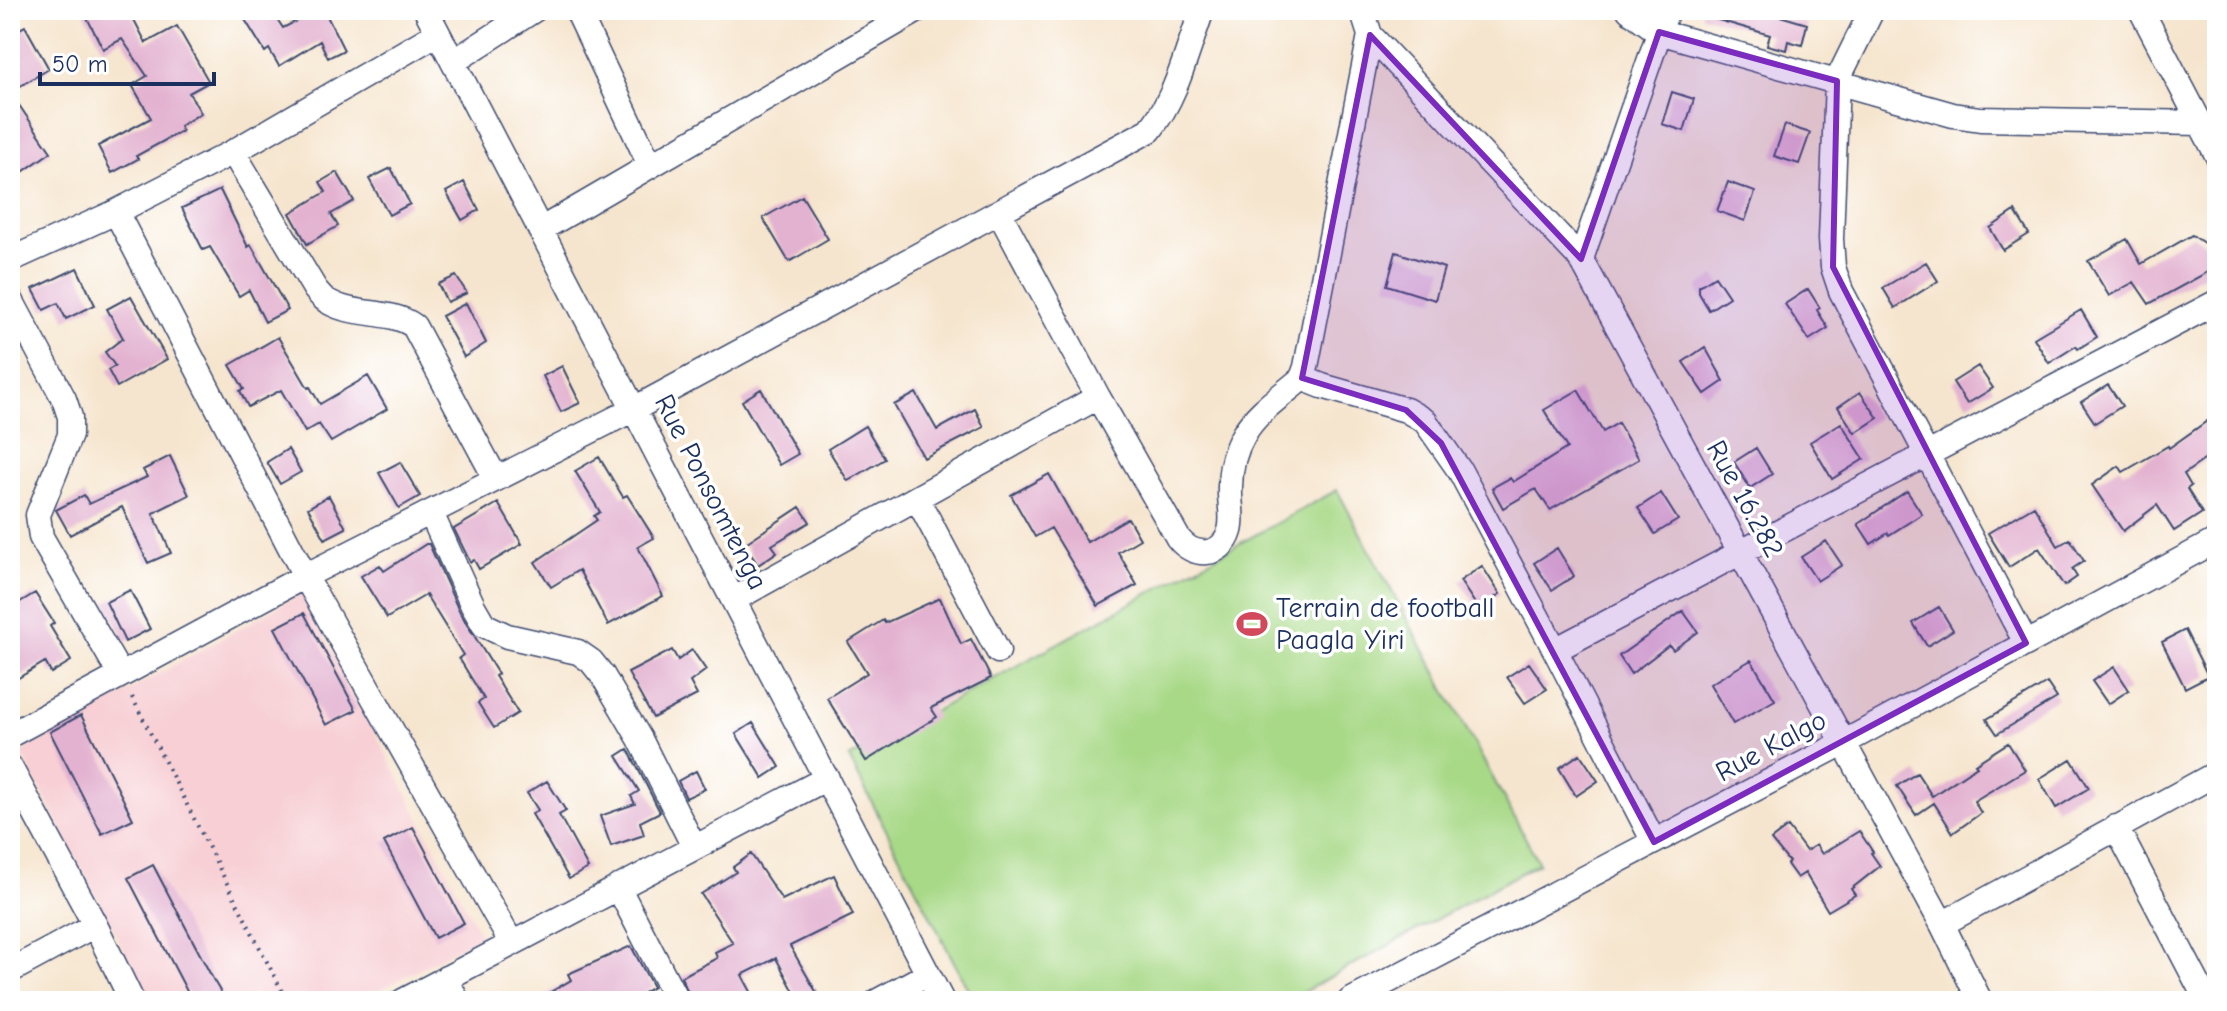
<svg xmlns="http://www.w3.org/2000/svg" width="2227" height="1011" viewBox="0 0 2227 1011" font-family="'Comic Neue',sans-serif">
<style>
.built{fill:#f7cfd4}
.green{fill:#a8d987;stroke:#628472;stroke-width:2}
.building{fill:#e3b2d0}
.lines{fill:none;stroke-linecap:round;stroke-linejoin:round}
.street-casing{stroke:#3c4a6f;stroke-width:27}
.path{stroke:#3c4a6f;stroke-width:4;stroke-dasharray:2 6;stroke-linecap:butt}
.street{stroke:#fff;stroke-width:24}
.marked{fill:#7b2cbf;fill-opacity:0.2;stroke:#7b2cbf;stroke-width:6;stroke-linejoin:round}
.labels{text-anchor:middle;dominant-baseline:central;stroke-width:7;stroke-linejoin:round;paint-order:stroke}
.street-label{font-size:28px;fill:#1b2f5e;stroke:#fff}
.poi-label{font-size:28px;fill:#1b2f5e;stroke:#fff;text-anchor:start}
</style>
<rect width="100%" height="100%" fill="#fff"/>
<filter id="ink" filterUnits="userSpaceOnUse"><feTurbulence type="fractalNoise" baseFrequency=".0125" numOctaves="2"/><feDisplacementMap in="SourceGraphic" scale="16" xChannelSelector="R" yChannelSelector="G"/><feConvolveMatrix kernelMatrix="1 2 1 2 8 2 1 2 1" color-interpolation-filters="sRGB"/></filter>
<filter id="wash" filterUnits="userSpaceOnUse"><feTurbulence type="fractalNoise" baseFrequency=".006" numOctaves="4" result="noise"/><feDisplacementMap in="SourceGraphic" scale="32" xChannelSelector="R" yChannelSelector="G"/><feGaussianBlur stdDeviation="1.8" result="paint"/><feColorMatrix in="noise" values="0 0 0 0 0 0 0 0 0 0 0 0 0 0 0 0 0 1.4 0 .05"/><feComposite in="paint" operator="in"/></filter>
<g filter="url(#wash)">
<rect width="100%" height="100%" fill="#f6e5ce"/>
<path class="built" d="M302,593L481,936L359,1001H150L21,752Z"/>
<path class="green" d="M1337,490L1539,863L1287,1001H974L849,758Z"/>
<g id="blocks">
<path class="building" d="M83,10H129L146,43L177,26L209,82L189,93L201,113L180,126L182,131L136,156L138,159L112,173L98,146L151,118L132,85L147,76L122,39L103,49Z
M239,10H271L283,28L318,10H324L344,50L328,58L320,41L279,66L269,49L265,52Z
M1702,10H1760L1807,24L1802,45L1788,41L1786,50L1767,45L1770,35L1701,15Z
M25,26L49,69L10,92V34Z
M10,92L51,152L21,173L10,157Z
M1672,92L1694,99L1684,131L1662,124Z
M1785,125L1810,133L1799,164L1774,156Z
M391,168L410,204L389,215L369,179Z
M337,172L354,201L331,214L338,226L307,244L290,213L326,192L320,182Z
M464,182L479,210L462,220L446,192Z
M1728,182L1755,192L1745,221L1717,211Z
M220,190L248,247L251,245L288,310L265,322L249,290L239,296L210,247L203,250L182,208Z
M802,196L828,239L789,262L763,218Z
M2015,211L2029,234L2003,250L1990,228Z
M2192,235L2217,252V267L2149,304L2134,282L2109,296L2088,261L2127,239L2141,264Z
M1396,252L1444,268L1435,300L1387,285Z
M1926,262L1938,281L1895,308L1883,288Z
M77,268L95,305L66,319L58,303L44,310L33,289Z
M456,276L467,293L447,302L438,284Z
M1715,276L1729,297L1709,310L1699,293V286Z
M1808,289L1820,308L1817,310L1828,328L1809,340L1785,304Z
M131,296L167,359L117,387L108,370L115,366L105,352L123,338L107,309Z
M466,303L486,343L464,357L442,316Z
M2081,310L2097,337L2078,349L2076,346L2049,363L2034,338Z
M278,337L308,388L310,387L320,404L368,376L387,409L331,442L319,424L305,432L281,390L248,407L240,391L244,389L230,365Z
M1705,347L1724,381L1705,394L1683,362Z
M562,366L580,403L561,412L543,376Z
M1978,366L1993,388L1967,404L1953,382Z
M2108,385L2122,406L2095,423L2081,402Z
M761,389L798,454L779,465L742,401Z
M1578,390L1603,432L1618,423L1639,459L1550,510L1536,489L1503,508L1492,488L1510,478L1513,482L1567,448L1544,410Z
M1860,392L1878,418L1855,433L1838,407Z
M916,393L937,430L975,409L984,427L924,458L894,405Z
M2217,414V451L2184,474L2191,486L2187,489L2202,513L2174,531L2157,505L2123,531L2092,485L2119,466L2123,472L2168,446L2169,448Z
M1841,423L1864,459L1832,479L1810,442Z
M865,426L885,459L848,481L828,449Z
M1756,448L1772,474L1750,488L1734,462Z
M288,449L301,472L280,484L267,462Z
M170,456L189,495L153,513L171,553L148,563L122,507L70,535L56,510L84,495L89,504L147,477L143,470Z
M599,457L623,497L627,495L654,538L638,547L663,596L608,625L579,570L551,587L535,562L597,520L594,516L600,512L575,471Z
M400,462L420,496L399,508L379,473Z
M1049,474L1087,542L1128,518L1140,539L1118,552L1137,585L1098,606L1051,528L1035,537L1011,495Z
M1907,491L1922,514L1889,535L1888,533L1871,544L1858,524Z
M1661,493L1678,520L1655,534L1638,508Z
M329,496L346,528L325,539L308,508Z
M498,503L522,544L479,569L474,560L470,562L454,529Z
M2034,506L2058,546L2070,539L2084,561L2072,569L2077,577L2064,586L2039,548L2009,567L1988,533Z
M800,507L810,522L772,545L777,552L758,565L744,544Z
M1826,541L1842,565L1817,581L1801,557Z
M426,544H429L460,613L498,674L495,676L518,713L494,728L478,703L484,699L459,658L463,655L426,595L387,618L361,576L380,565L384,571Z
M1557,548L1574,576L1552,590L1534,563Z
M1482,566L1500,594L1478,608L1460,581Z
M130,590L150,629L125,642L106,602Z
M35,593L54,623L50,626L71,661L51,673L45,662L10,683V608Z
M940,598L961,644L971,639L991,678L931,708L937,717L866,761L827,698L867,673L848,642L883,620L885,623Z
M1939,607L1953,630L1927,646L1913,623Z
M1683,611L1698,632L1673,650L1669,645L1631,674L1619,656Z
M304,613L356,710L326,725L275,628Z
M2185,630L2208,676L2185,688L2162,642Z
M672,650L678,660L692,650L706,670L690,682L697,695L653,718L628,673Z
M1751,660L1775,700L1733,724L1710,684Z
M1529,663L1547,689L1525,703L1507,677Z
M2114,667L2129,690L2108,704L2092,681Z
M2047,683L2057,698L1997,734L1987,719Z
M81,715L133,819L102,834L50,732Z
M753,723L780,767L763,778L736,734Z
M2008,743L2025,770L1974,801L1981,813L1953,833L1934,803L1916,815L1897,786L1917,773L1932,796L1977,766L1975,764Z
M628,749L660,812L640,822L644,835L611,846L600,816L635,804L631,796L639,791L617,756Z
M1580,754L1598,781L1576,796L1559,768Z
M2071,759L2089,788L2056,808L2039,779Z
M696,771L705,789L686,798L678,781Z
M547,781L566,811L559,815L588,868L569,879L532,814L538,810L527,793Z
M413,827L464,923L435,938L384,842Z
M1788,827L1806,851L1816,845L1822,854L1859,831L1873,852L1871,853L1880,866L1851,889L1855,895L1828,911L1805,873L1797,878L1787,864L1789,862L1771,840Z
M751,854L782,900L834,875L853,915L790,946L818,995L808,1001H799L776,958L742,975L756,1001H692L681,977L717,958L715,952L733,943L701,894L736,872L733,867Z
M153,865L214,981L226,1001H192L128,878Z
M631,946L653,987L631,1001H535L571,980L568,974Z"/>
</g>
</g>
<g filter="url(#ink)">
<use href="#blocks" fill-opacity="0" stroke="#3c4a6f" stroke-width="2"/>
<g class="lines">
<g class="street-casing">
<path id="street" d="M426,10L942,1001
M577,10L650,165
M1362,10L1370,35L1581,259
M1629,10L1659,32L1953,115L1980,119L2201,123
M1667,10L1581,259L1942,924L1980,1001
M1872,10L1837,81L1831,239L1833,267L1841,291L2026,643
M2141,10L2217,155
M1370,35L1306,367L1302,378L1322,386L1406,410L1425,421L1460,471L1555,650L1654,842
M453,62L534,10
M233,152L315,289C319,294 324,300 329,302C355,317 390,309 414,326L496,479
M116,212L305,576L512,944
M999,212L1098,397L1178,538C1193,558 1222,558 1230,531C1234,517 1229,502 1230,487C1230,469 1235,449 1244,434C1257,411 1283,395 1302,378
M540,230L918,10
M10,260L116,212L233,152L438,33
M10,298L64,399L70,417V435L38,515L41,537L120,674
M917,498L998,651
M431,513L473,606L484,625L507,636L578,652L591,661L603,676L640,739L694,847
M733,600L1098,397
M1555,650L2217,302
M10,735L305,576L634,409L1150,130C1177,96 1187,51 1202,10
M10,767L95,925L132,1001
M2116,827L2207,1001
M618,887L677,1001
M1942,924L2217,773
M10,971L95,925
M446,978L457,1001
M403,1001L827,778
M878,1001L928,974
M1350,1001L1843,743L2217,540"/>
</g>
<path class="path" d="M132,697L287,1001"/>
<use href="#street" class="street"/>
</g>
</g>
<path class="marked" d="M1659,32L1837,81L1833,267L2026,643L1654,842L1441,443L1406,410L1302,378L1370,35L1581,259Z"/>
<defs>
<g id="stadium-bare" transform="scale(2.4)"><path d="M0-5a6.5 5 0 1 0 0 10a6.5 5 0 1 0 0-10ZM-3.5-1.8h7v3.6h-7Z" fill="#d1495b" stroke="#fff" stroke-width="2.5" paint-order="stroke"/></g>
</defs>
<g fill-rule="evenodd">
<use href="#stadium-bare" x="1252" y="624"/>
</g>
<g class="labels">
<g class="street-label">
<text transform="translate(711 492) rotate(63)">Rue Ponsomtenga</text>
<text transform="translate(1745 499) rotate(61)">Rue 16.282</text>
<text transform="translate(1771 746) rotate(-28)">Rue Kalgo</text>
</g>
<g class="poi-label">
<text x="1276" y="608">Terrain de football<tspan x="1276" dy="32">Paagla Yiri</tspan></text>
</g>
</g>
<rect width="2227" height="1011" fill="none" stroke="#fff" stroke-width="40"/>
<path d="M40 72v12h174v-12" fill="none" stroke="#1b2f5e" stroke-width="4"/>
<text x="52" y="72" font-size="24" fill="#1b2f5e" stroke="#ffffff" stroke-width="6" paint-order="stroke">50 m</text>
</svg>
